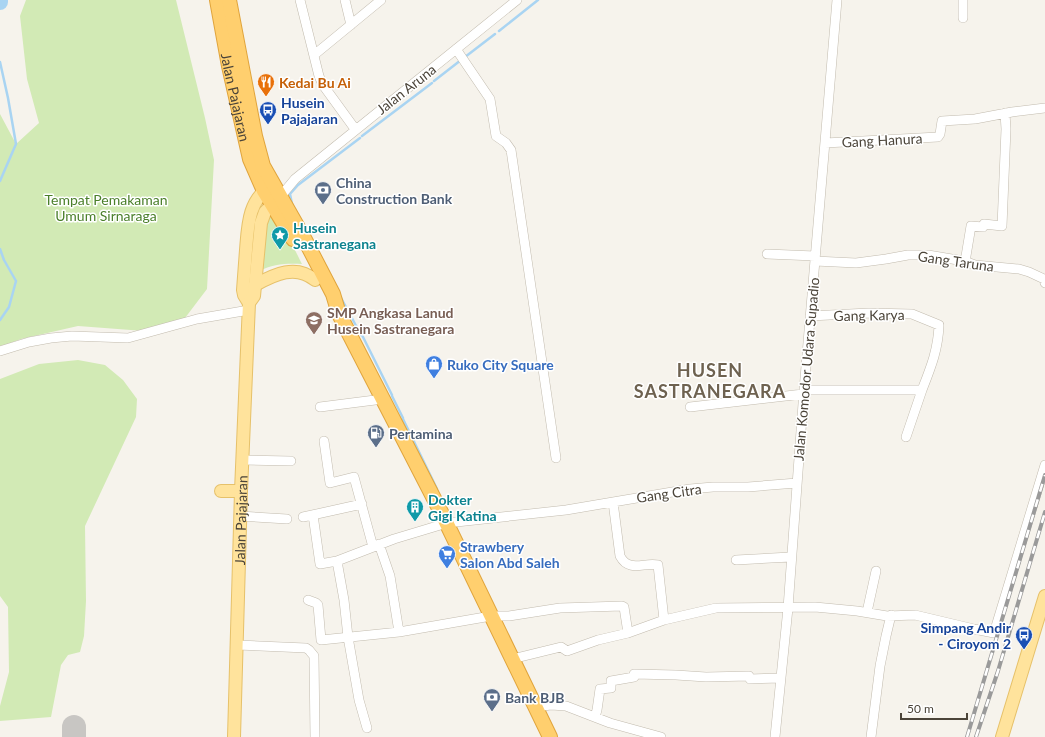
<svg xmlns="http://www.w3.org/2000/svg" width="1045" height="737" viewBox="0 0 1045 737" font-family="Lato,sans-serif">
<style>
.green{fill:#d2eab5}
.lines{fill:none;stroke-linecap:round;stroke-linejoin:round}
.stream{stroke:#a9d4f2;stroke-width:2.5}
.river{stroke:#a9d4f2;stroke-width:16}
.taxiway{stroke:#c8c6c3;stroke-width:24}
.minor-casing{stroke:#c2bbae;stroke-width:10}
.major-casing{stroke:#e6c16a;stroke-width:14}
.highway-casing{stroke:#e0a43c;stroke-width:16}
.minor{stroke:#fff;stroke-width:9}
.major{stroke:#ffe39c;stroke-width:12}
.highway{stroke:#ffcf6e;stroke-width:14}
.rail-casing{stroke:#9a9a9a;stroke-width:4}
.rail{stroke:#fff;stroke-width:2.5;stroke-dasharray:8;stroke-linecap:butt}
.labels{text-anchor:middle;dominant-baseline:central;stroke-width:3;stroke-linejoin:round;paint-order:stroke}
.food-label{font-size:14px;font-weight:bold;fill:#c56008;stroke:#fff;text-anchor:start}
.street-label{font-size:14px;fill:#4b4439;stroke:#fff}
.transit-label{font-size:14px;font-weight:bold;fill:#164399;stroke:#fff;text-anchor:start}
.service-label{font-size:14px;font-weight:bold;fill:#4e5e75;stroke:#fff;text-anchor:start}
.park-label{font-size:14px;fill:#4a7f2a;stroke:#fff}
.culture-label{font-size:14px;font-weight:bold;fill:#0d838f;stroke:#fff;text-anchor:start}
.education-label{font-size:14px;font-weight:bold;fill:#785e54;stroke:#fff;text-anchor:start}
.shop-label{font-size:14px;font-weight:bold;fill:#366cbe;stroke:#fff;text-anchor:start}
.district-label{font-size:18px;font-weight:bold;letter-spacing:1px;fill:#6e6250;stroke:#fff}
</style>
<rect width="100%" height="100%" fill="#f6f3ec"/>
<path class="green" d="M26,0H176L205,118L214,160L207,289L185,318L144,331L78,326L21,339L0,347V114L16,144L39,123L27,79L20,16Z
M268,215C281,216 296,253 302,264C287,263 273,264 259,271Z
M78,360L105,365L123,380L137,399L136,417L85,526L86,601L84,636L80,652L68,655L61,665L51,717L0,721V706L9,672L8,607L0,596V379L39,364Z"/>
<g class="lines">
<path class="stream" d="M499,31L538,0
M465,57L495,34
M0,62L8,98L16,144L0,181
M434,81L461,60
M362,136L432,83
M292,204L290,194L298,185L360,138
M0,249L4,260L16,281L9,307L0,320
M340,296L361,335
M362,335L392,395
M392,396L403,418
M403,419L437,489"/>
<path class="river" d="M0,2V0"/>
<path class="taxiway" d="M74,727V737"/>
<g class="minor-casing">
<path id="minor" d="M300,0L319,76L323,85L355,129
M345,0L351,25
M963,0V18
M456,49L490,99L496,136L506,143L511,150L556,458
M314,55L381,0
M825,143L938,137L940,134L942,121L975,119L1012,112L1045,108
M280,197L295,179L517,0
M767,254L815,256
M815,261L856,263L886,259L908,255H928L964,261L975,265L1019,269L1029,272L1044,279L1045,283
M965,262L971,226L983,227L984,224L1002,226L1006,129L1005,113
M0,351L29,342L51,338L72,336L128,338L197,319L249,310
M804,390H922C931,367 938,350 939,325L912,314L869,313L810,316
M320,407L383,399
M690,407L803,394
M906,437L922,390
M324,441L330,483L354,477L373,547
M242,460L291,461
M613,502L620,556C629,573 644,562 658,565L664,620
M313,515L320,564L337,561
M240,516L287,519
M303,517L362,504
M379,544L390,576L399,632
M736,560L791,557
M308,600L316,603L318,605L321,640L399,632L491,616H509L560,608L622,606L624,607L628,633L664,620L716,608L815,607L857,611L887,616L915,615L974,629L994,633L1045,465
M867,612L876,571
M237,645L306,648L309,650L314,656L315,737
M512,659L561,647L567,651L598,640L628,633
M535,707L551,705L566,706L610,723L661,737
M595,717L597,710L600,689L611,688V681L634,677V674L676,675L706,677L749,676L750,679L781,678
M367,728L359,700L348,637L344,600L337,561L394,539L447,523L566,510L690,489L713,487H748L797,483
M775,737L788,608L804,390L837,0
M871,737L880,666L886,636L891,615"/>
</g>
<g class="major-casing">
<g id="major">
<path d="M255,285C275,274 296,264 315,280"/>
<path d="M249,303L244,295L243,290C244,277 245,263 246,250C248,226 248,200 271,186"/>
<path d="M221,491H241"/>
<path id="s1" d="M234,737L241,491L249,303L254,296L261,223L265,212L278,199"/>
<path d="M1002,737L1045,596"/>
</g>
</g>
<g class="highway-casing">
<g id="highway">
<path id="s2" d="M217,0L229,66L250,159L264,191L293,239"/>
<path d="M229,0L255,136L263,166L305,240L333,294L339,314L444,518L550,737"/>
</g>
</g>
<use href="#minor" class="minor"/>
<use href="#major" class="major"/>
<use href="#highway" class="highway"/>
<g class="rail-casing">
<path id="rail" d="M967,737L1045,475
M976,737L998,671L1045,512"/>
</g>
<use href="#rail" class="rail"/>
</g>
<defs>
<g id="restaurant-pin" transform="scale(0.9)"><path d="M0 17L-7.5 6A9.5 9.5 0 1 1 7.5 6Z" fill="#e8710a" stroke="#fff"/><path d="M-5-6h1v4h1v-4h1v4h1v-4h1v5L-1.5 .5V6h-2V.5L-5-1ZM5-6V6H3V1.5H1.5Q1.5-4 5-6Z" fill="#fff"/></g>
<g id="bus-pin" transform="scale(0.9)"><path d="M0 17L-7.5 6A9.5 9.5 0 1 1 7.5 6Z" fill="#1a4fb4" stroke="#fff"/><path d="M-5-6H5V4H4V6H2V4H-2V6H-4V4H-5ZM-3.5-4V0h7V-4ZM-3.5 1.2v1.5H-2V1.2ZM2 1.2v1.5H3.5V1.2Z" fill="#fff"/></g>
<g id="bank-pin" transform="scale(0.9)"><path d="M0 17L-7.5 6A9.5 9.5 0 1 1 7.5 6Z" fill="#5c6f8a" stroke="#fff"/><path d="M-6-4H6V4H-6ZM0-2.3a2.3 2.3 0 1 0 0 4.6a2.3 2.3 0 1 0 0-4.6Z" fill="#fff"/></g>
<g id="sight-pin" transform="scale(0.9)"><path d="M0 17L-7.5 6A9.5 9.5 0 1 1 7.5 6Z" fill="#0f9aa8" stroke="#fff"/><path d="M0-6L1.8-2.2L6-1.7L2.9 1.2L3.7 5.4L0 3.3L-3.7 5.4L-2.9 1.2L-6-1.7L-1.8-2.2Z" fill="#fff"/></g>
<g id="school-pin" transform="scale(0.9)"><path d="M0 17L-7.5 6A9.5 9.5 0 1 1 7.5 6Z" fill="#8d6e63" stroke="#fff"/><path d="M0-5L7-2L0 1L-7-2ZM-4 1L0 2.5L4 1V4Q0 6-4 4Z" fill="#fff"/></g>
<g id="shop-pin" transform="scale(0.9)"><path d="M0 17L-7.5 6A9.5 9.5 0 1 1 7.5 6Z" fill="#3f7fe0" stroke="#fff"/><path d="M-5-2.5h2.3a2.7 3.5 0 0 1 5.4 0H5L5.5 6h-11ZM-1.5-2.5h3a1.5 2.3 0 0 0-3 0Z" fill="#fff"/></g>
<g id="fuel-pin" transform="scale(0.9)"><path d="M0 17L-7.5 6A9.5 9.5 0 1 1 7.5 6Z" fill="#5c6f8a" stroke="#fff"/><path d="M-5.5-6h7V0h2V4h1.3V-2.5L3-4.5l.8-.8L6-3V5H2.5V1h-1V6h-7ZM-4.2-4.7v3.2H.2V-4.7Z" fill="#fff"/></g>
<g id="building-pin" transform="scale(0.9)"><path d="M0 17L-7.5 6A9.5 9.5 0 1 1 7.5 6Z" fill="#0f9aa8" stroke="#fff"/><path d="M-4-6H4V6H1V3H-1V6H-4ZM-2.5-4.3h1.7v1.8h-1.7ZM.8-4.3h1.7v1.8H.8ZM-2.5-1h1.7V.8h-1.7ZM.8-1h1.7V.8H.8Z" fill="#fff"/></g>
<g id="supermarket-pin" transform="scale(0.9)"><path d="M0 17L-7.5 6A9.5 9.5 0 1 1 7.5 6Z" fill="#3f7fe0" stroke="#fff"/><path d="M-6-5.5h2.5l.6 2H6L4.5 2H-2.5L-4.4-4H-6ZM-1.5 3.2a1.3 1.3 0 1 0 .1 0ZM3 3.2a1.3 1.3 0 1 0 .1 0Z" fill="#fff"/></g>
</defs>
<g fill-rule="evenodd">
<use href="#restaurant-pin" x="266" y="82"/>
<use href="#bus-pin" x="268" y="110"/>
<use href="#bank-pin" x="323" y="190"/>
<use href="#sight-pin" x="280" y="235"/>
<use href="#school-pin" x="314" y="320"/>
<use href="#shop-pin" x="434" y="364"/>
<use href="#fuel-pin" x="376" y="433"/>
<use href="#building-pin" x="415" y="507"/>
<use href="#supermarket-pin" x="447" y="554"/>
<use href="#bus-pin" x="1024" y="635"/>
<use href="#bank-pin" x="492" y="697"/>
</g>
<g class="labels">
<g class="food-label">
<text x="279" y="82">Kedai Bu Ai</text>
</g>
<g class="street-label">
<text transform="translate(406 89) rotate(-38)">Jalan Aruna</text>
<text stroke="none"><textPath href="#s2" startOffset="99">Jalan Pajajaran</textPath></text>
<text transform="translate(882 140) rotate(-3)">Gang Hanura</text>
<text transform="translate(956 261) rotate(8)">Gang Taruna</text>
<text transform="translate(869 315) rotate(-1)">Gang Karya</text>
<text transform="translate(806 369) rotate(-85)">Jalan Komodor Udara Supadio</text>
<text transform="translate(669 493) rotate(-8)">Gang Citra</text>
<text stroke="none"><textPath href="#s1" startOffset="217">Jalan Pajajaran</textPath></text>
</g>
<g class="transit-label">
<text x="281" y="102">Husein<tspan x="281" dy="16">Pajajaran</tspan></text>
<text x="1011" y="627" text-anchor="end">Simpang Andir<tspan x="1011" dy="16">- Ciroyom 2</tspan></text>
</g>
<g class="service-label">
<text x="336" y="182">China<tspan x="336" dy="16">Construction Bank</tspan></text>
<text x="389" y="433">Pertamina</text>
<text x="505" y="697">Bank BJB</text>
</g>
<g class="park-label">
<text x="106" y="199">Tempat Pemakaman<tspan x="106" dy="16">Umum Sirnaraga</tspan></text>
</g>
<g class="culture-label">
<text x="293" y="227">Husein<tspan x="293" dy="16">Sastranegana</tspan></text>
<text x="428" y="499">Dokter<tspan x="428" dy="16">Gigi Katina</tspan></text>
</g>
<g class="education-label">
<text x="327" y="312">SMP Angkasa Lanud<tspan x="327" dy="16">Husein Sastranegara</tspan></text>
</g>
<g class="shop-label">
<text x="447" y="364">Ruko City Square</text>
<text x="460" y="546">Strawbery<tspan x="460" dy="16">Salon Abd Saleh</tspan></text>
</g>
<g class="district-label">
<text x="710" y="370">HUSEN<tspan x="710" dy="21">SASTRANEGARA</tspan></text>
</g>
</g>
<path d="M901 713v6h66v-6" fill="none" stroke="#4b4439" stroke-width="2"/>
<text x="907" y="713" font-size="12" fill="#4b4439" stroke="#ffffff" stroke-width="3" paint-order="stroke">50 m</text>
</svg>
